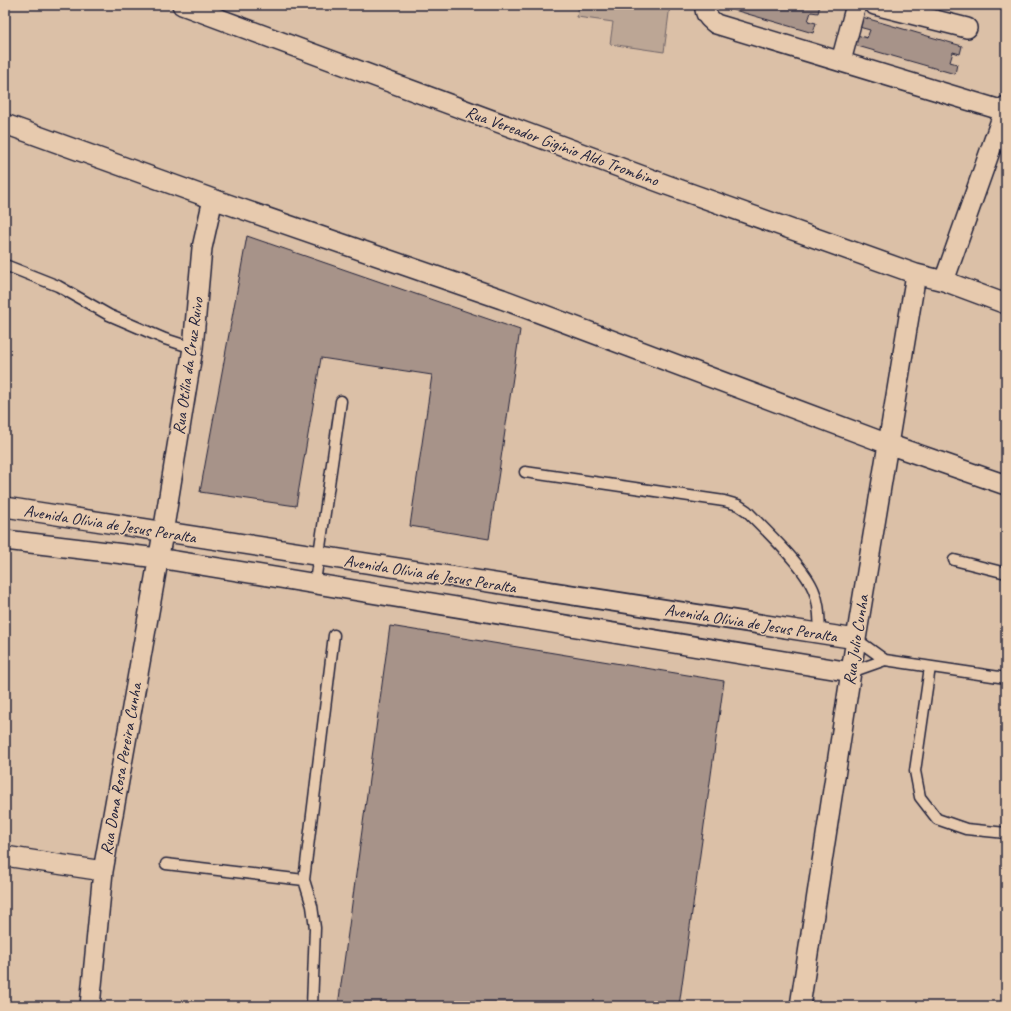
<svg xmlns="http://www.w3.org/2000/svg" width="1011" height="1011" viewBox="0 0 1011 1011" font-family="Caveat,sans-serif">
<style>
.green{fill:#bca695;stroke:#6f6468}
.building{fill:#a79389;stroke:#22223b}
.lines{fill:none;stroke-linecap:round;stroke-linejoin:round}
.lane-casing{stroke:#22223b;stroke-width:13}
.street-casing{stroke:#22223b;stroke-width:22}
.lane{stroke:#e7caae;stroke-width:10}
.street{stroke:#e7caae;stroke-width:19}
.labels{text-anchor:middle;dominant-baseline:central;stroke-width:3;stroke-linejoin:round;paint-order:stroke}
.street-label{font-size:17px;fill:#22223b;stroke:#e7caae}
</style>
<rect width="100%" height="100%" fill="#dbc0a7"/>
<filter id="ink" filterUnits="userSpaceOnUse"><feTurbulence type="fractalNoise" baseFrequency=".025" numOctaves="2"/><feDisplacementMap in="SourceGraphic" scale="8" xChannelSelector="R" yChannelSelector="G"/><feConvolveMatrix kernelMatrix="1 2 1 2 8 2 1 2 1" color-interpolation-filters="sRGB"/></filter>
<g filter="url(#ink)">
<path class="green" d="M579,5H670L664,52L610,44L613,22L577,17Z"/>
<path class="building" d="M717,5H820L818,13L811,12L808,21L816,23L813,33Z
M862,17L962,46L960,54L953,52L950,62L957,64L955,74L854,45L857,35L867,38L870,30L859,27Z
M247,236L520,330L489,539L410,526L432,375L321,358L296,506L200,492Z
M390,626L724,681L679,1006H338Z"/>
<g class="lines">
<g class="lane-casing">
<path id="lane" d="M5,265L58,286L109,315L165,339L193,348
M525,472L724,501L738,505L747,511C766,531 805,567 814,591C820,604 819,619 820,633
M954,560L1006,573
M315,582L341,401
M856,639L885,660L1006,678
M930,667L915,771L920,797L937,819L966,829L1006,833
M851,672L885,660
M166,864L304,880
M312,1006L315,928L312,906L304,880L334,635"/>
</g>
<g class="street-casing">
<path id="street" d="M182,5L667,185L916,274L944,281L1006,304
M705,5C704,14 709,19 716,24L1004,111
M875,5L967,28
M841,61L856,5
M5,124L213,199L502,299L888,444L1006,485
M944,281L1006,106
M5,507L856,639
M5,540L158,558L851,672
M5,856L103,871
M90,1006L103,871L163,533L193,348L202,248L213,199
M800,1006L856,639L916,274"/>
</g>
<use href="#lane" class="lane"/>
<use href="#street" class="street"/>
</g>
</g>
<g class="labels">
<g class="street-label">
<text transform="translate(562 146) rotate(20)">Rua Vereador Gigínio Aldo Trombino</text>
<text transform="translate(188 366) rotate(-82)">Rua Otília da Cruz Ruivo</text>
<text transform="translate(110 524) rotate(9)">Avenida Olívia de Jesus Peralta</text>
<text transform="translate(430 574) rotate(9)">Avenida Olívia de Jesus Peralta</text>
<text transform="translate(751 623) rotate(9)">Avenida Olívia de Jesus Peralta</text>
<text transform="translate(856 640) rotate(-81)">Rua Julio Cunha</text>
<text transform="translate(121 769) rotate(-80)">Rua Dona Rosa Pereira Cunha</text>
</g>
</g>
<rect width="1011" height="1011" fill="none" stroke="#e7caae" stroke-width="20"/>
<rect x="10" y="10" width="991" height="991" fill="none" stroke="#22223b" stroke-width="1.5" filter="url(#ink)"/>
</svg>
